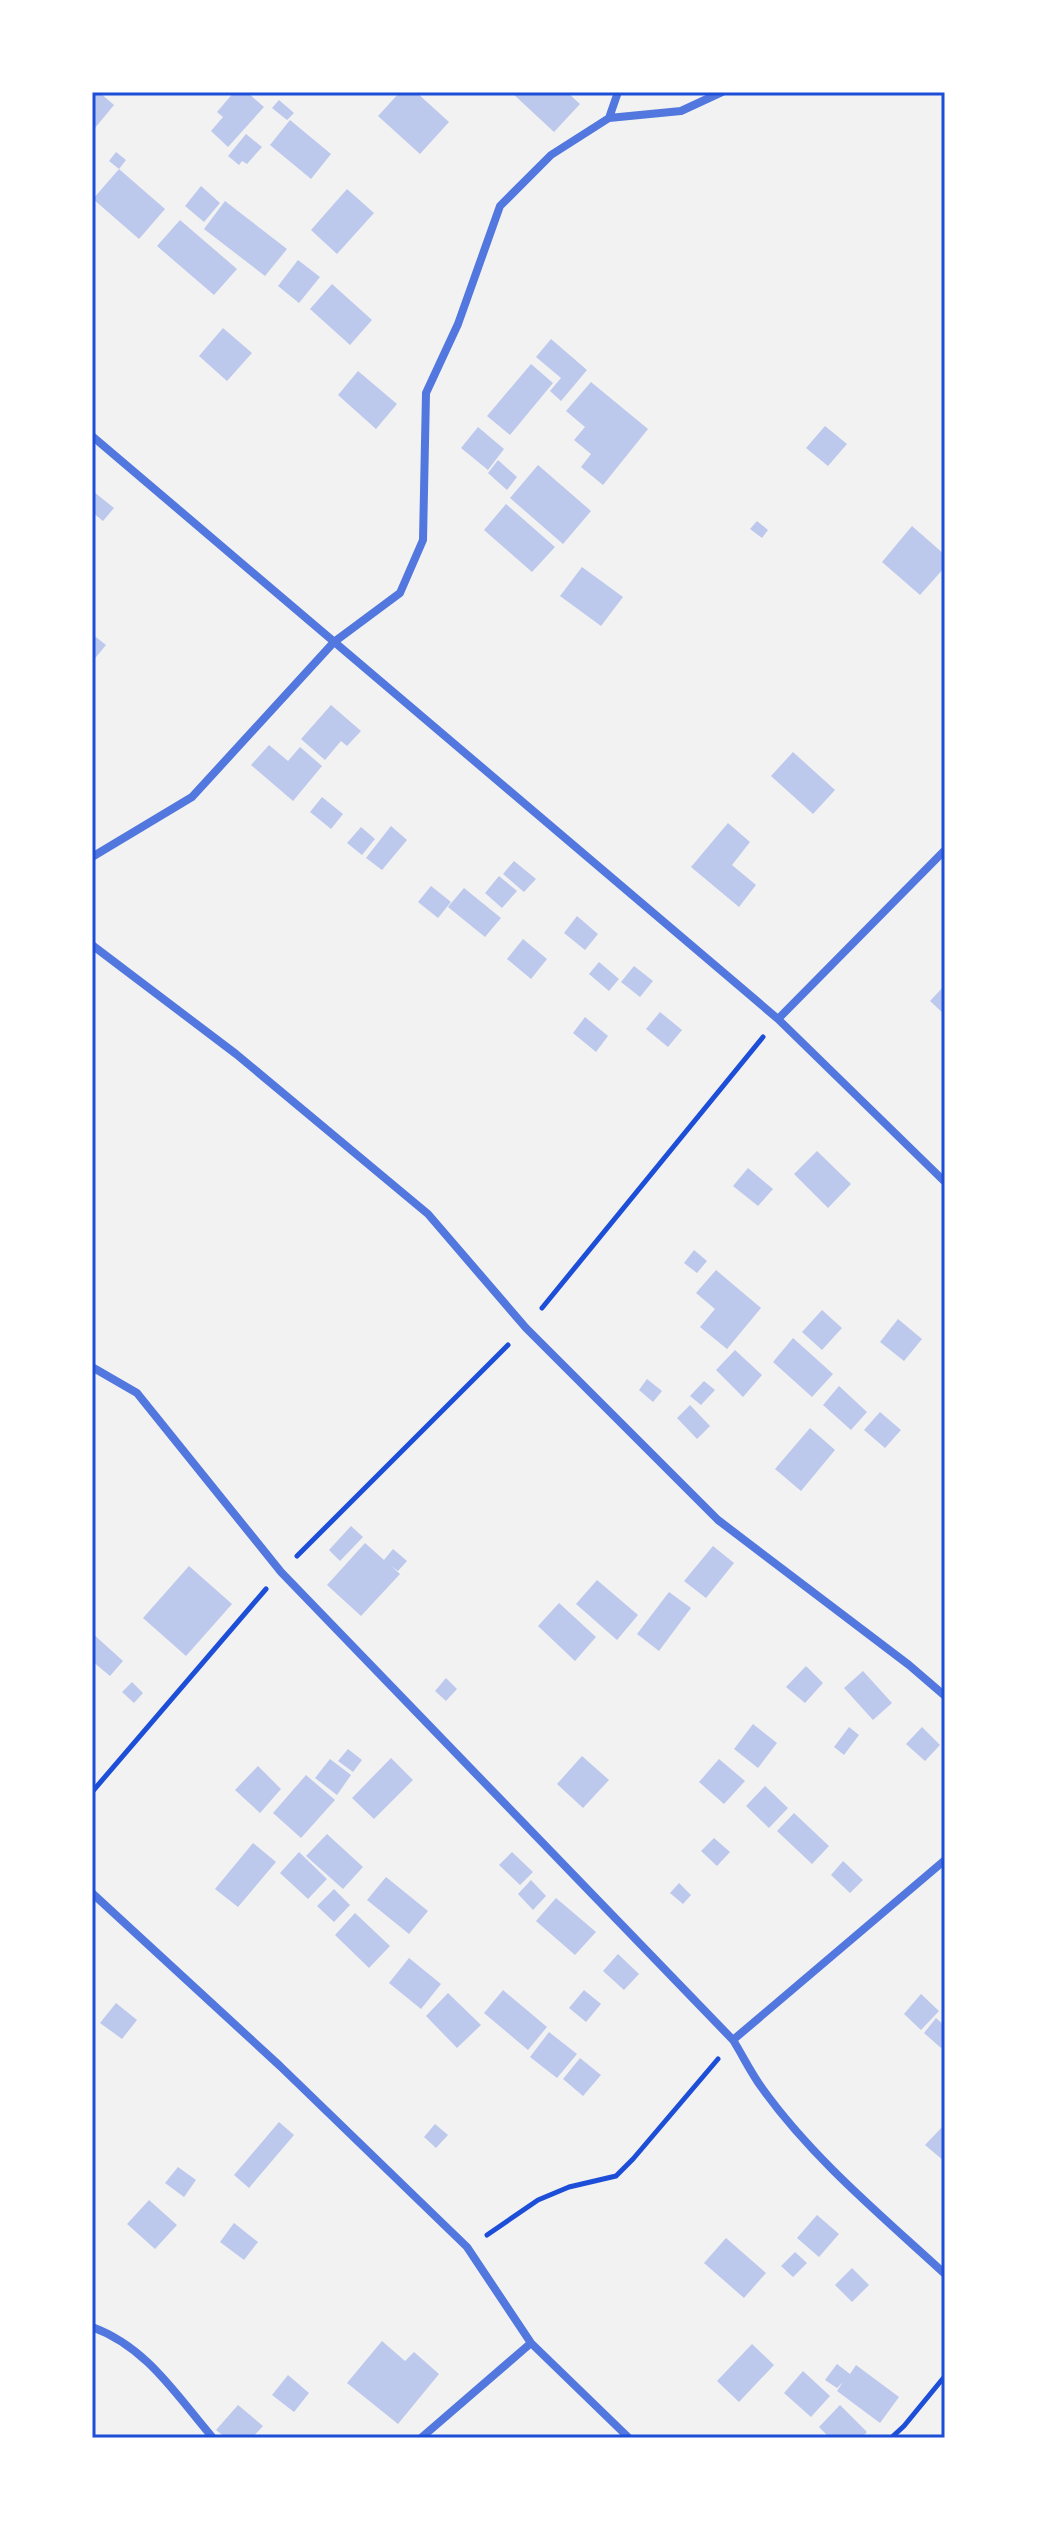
<svg xmlns="http://www.w3.org/2000/svg" width="1037" height="2530" viewBox="0 0 1037 2530" font-family="'Asap Condensed',sans-serif">
<style>
.building{fill:#bdc9ec}
.lines{fill:none;stroke-linecap:round;stroke-linejoin:round}
.path{stroke:#1d4ed8;stroke-width:5}
.minor{stroke:#5277de;stroke-width:8}
.neatline{fill:none;stroke:#1d4ed8;stroke-width:3}
</style>
<rect width="100%" height="100%" fill="#f2f2f2"/>
<path class="building" d="M92,92H99L114,105L95,128L92,125Z
M234,92H247L264,107L228,147L211,131L223,117L217,112Z
M400,92H416L449,122L420,154L378,116Z
M511,92H567L580,104L554,132Z
M279,100L294,113L287,120L272,108Z
M290,120L331,154L311,179L270,145Z
M246,134L262,147L247,164L242,161L239,165L228,156Z
M116,152L126,160L119,169L109,161Z
M119,169L165,209L139,239L93,199Z
M201,186L220,203L204,222L185,206Z
M347,189L374,213L337,254L311,230Z
M225,201L287,249L265,276L204,229Z
M180,220L237,269L214,295L157,246Z
M298,260L320,277L299,303L278,286Z
M332,284L372,320L350,345L310,309Z
M223,328L252,353L227,381L199,356Z
M551,339L587,370L561,401L550,391L561,378L536,357Z
M531,364L553,383L510,435L487,416Z
M358,371L397,404L376,429L338,395Z
M591,382L648,429L603,485L581,467L591,454L574,440L585,427L566,411Z
M825,426L847,444L828,466L806,448Z
M478,427L504,449L488,470L461,448Z
M498,460L517,477L507,490L488,473Z
M538,465L591,511L563,544L510,498Z
M94,492L114,508L103,521L92,512Z
M506,504L555,547L532,572L484,530Z
M757,521L768,530L762,538L750,529Z
M912,526L945,555V567L920,595L882,562Z
M582,567L623,597L601,626L560,596Z
M92,634L106,645L92,662Z
M331,705L361,731L347,746L341,741L325,760L301,739Z
M269,745L288,761L300,747L322,766L293,801L251,765Z
M793,752L835,790L813,814L771,776Z
M322,797L343,814L331,829L310,812Z
M728,823L750,842L732,865L756,885L739,907L691,867Z
M391,826L407,840L382,870L366,858Z
M361,827L375,839L362,855L347,843Z
M514,861L536,879L524,892L503,874Z
M499,876L517,891L502,908L485,893Z
M431,886L451,902L438,918L418,902Z
M464,888L501,918L485,937L448,907Z
M577,916L598,934L585,950L564,933Z
M523,939L547,959L531,979L507,959Z
M599,962L619,979L609,991L589,974Z
M634,966L653,981L640,997L621,982Z
M945,985V1015L930,1001Z
M660,1012L682,1030L668,1047L646,1029Z
M585,1017L608,1036L596,1052L573,1033Z
M817,1151L851,1184L828,1208L794,1174Z
M748,1168L773,1189L758,1206L733,1186Z
M694,1250L707,1261L697,1273L684,1263Z
M716,1270L761,1308L727,1349L700,1327L715,1309L696,1293Z
M822,1310L842,1328L822,1350L802,1332Z
M898,1319L922,1339L904,1361L880,1342Z
M793,1338L833,1374L812,1397L773,1362Z
M735,1350L762,1375L743,1397L716,1370Z
M647,1379L662,1391L653,1402L639,1390Z
M704,1381L715,1390L701,1405L690,1396Z
M839,1386L867,1412L851,1430L823,1405Z
M690,1405L710,1426L697,1439L677,1418Z
M880,1412L901,1430L885,1448L864,1430Z
M810,1428L835,1450L801,1491L775,1469Z
M351,1526L363,1537L340,1561L329,1550Z
M365,1543L384,1560L393,1549L407,1561L398,1571L391,1566L400,1574L361,1616L327,1585Z
M713,1546L734,1563L706,1598L684,1581Z
M189,1566L232,1604L186,1656L143,1618Z
M597,1580L638,1615L617,1640L576,1604Z
M669,1592L691,1608L659,1651L637,1634Z
M559,1603L596,1637L575,1661L538,1626Z
M92,1633L123,1661L110,1676L92,1661Z
M806,1666L823,1683L805,1703L786,1687Z
M863,1671L892,1703L873,1720L844,1688Z
M446,1678L457,1689L446,1701L435,1691Z
M132,1682L143,1693L134,1703L122,1692Z
M753,1724L777,1743L758,1768L734,1749Z
M849,1727L859,1735L844,1755L834,1747Z
M922,1727L940,1745L925,1761L906,1744Z
M348,1749L362,1760L353,1772L338,1761Z
M582,1756L609,1780L583,1808L557,1784Z
M391,1758L413,1780L374,1819L352,1798Z
M330,1759L351,1775L337,1795L315,1778Z
M719,1759L745,1781L724,1804L699,1782Z
M258,1766L281,1789L260,1813L235,1790Z
M306,1775L335,1800L301,1838L273,1813Z
M765,1786L788,1808L769,1828L746,1806Z
M794,1813L829,1846L812,1864L777,1831Z
M327,1834L363,1867L343,1889L306,1856Z
M714,1838L730,1852L717,1866L701,1851Z
M253,1843L276,1862L238,1907L215,1889Z
M299,1852L327,1879L308,1899L280,1873Z
M512,1852L533,1872L520,1885L499,1865Z
M843,1861L863,1880L850,1893L831,1875Z
M386,1877L428,1911L409,1934L367,1900Z
M531,1880L546,1896L533,1910L518,1894Z
M679,1883L691,1895L683,1904L670,1893Z
M334,1889L350,1905L334,1922L317,1906Z
M556,1898L596,1932L575,1955L536,1921Z
M355,1913L390,1946L369,1968L335,1935Z
M618,1954L639,1974L624,1990L603,1971Z
M409,1958L441,1984L421,2009L389,1983Z
M503,1990L547,2027L528,2050L484,2013Z
M584,1990L601,2004L586,2022L569,2008Z
M448,1993L481,2025L457,2048L426,2016Z
M921,1994L939,2011L921,2030L904,2014Z
M116,2003L137,2020L122,2039L100,2023Z
M936,2018L945,2026V2043L941,2048L924,2033Z
M549,2032L577,2054L557,2078L530,2057Z
M580,2058L601,2075L583,2096L563,2079Z
M279,2122L294,2135L249,2188L234,2175Z
M435,2124L448,2135L436,2148L424,2137Z
M945,2124V2160L944,2161L925,2145Z
M178,2167L196,2180L184,2197L165,2183Z
M149,2200L177,2225L155,2249L127,2224Z
M817,2215L839,2234L819,2257L797,2238Z
M234,2223L258,2242L244,2260L220,2242Z
M726,2238L766,2273L744,2298L704,2263Z
M795,2252L807,2263L793,2277L781,2266Z
M852,2268L869,2285L852,2302L835,2285Z
M382,2341L405,2361L414,2352L439,2374L398,2424L347,2383Z
M752,2344L774,2365L739,2402L717,2381Z
M837,2364L850,2374L856,2365L899,2397L880,2423L837,2391L843,2382L837,2388L825,2380Z
M803,2371L830,2396L811,2417L784,2393Z
M288,2375L309,2393L294,2412L272,2395Z
M238,2405L263,2426L252,2438H226L216,2430Z
M840,2405L867,2432L861,2438H830L819,2427Z"/>
<g class="lines">
<path class="path" d="M542,1308L763,1037
M297,1556L508,1345
M92,1792L266,1589
M487,2235L538,2200L569,2187L616,2176L633,2159L718,2059
M891,2438L904,2426L945,2376"/>
<path class="minor" d="M609,118L618,92
M92,436L778,1019L945,1182
M92,857L192,797L334,642L400,593L423,540L426,393L458,324L500,206L551,155L609,118L681,111L722,92
M92,945L236,1054L428,1214L526,1328L718,1520L909,1665L945,1696
M778,1019L945,850
M92,1367L137,1393L281,1572L733,2040C743,2056 751,2073 762,2088C812,2158 882,2216 945,2274
M92,1893L280,2066L467,2247L531,2343L629,2438
M733,2040L945,1860
M92,2327C147,2347 176,2395 213,2438
M421,2438L531,2343"/>
</g>
<rect width="1037" height="2530" fill="none" stroke="#ffffff" stroke-width="188"/>
<rect x="94" y="94" width="849" height="2342" class="neatline"/>
</svg>
